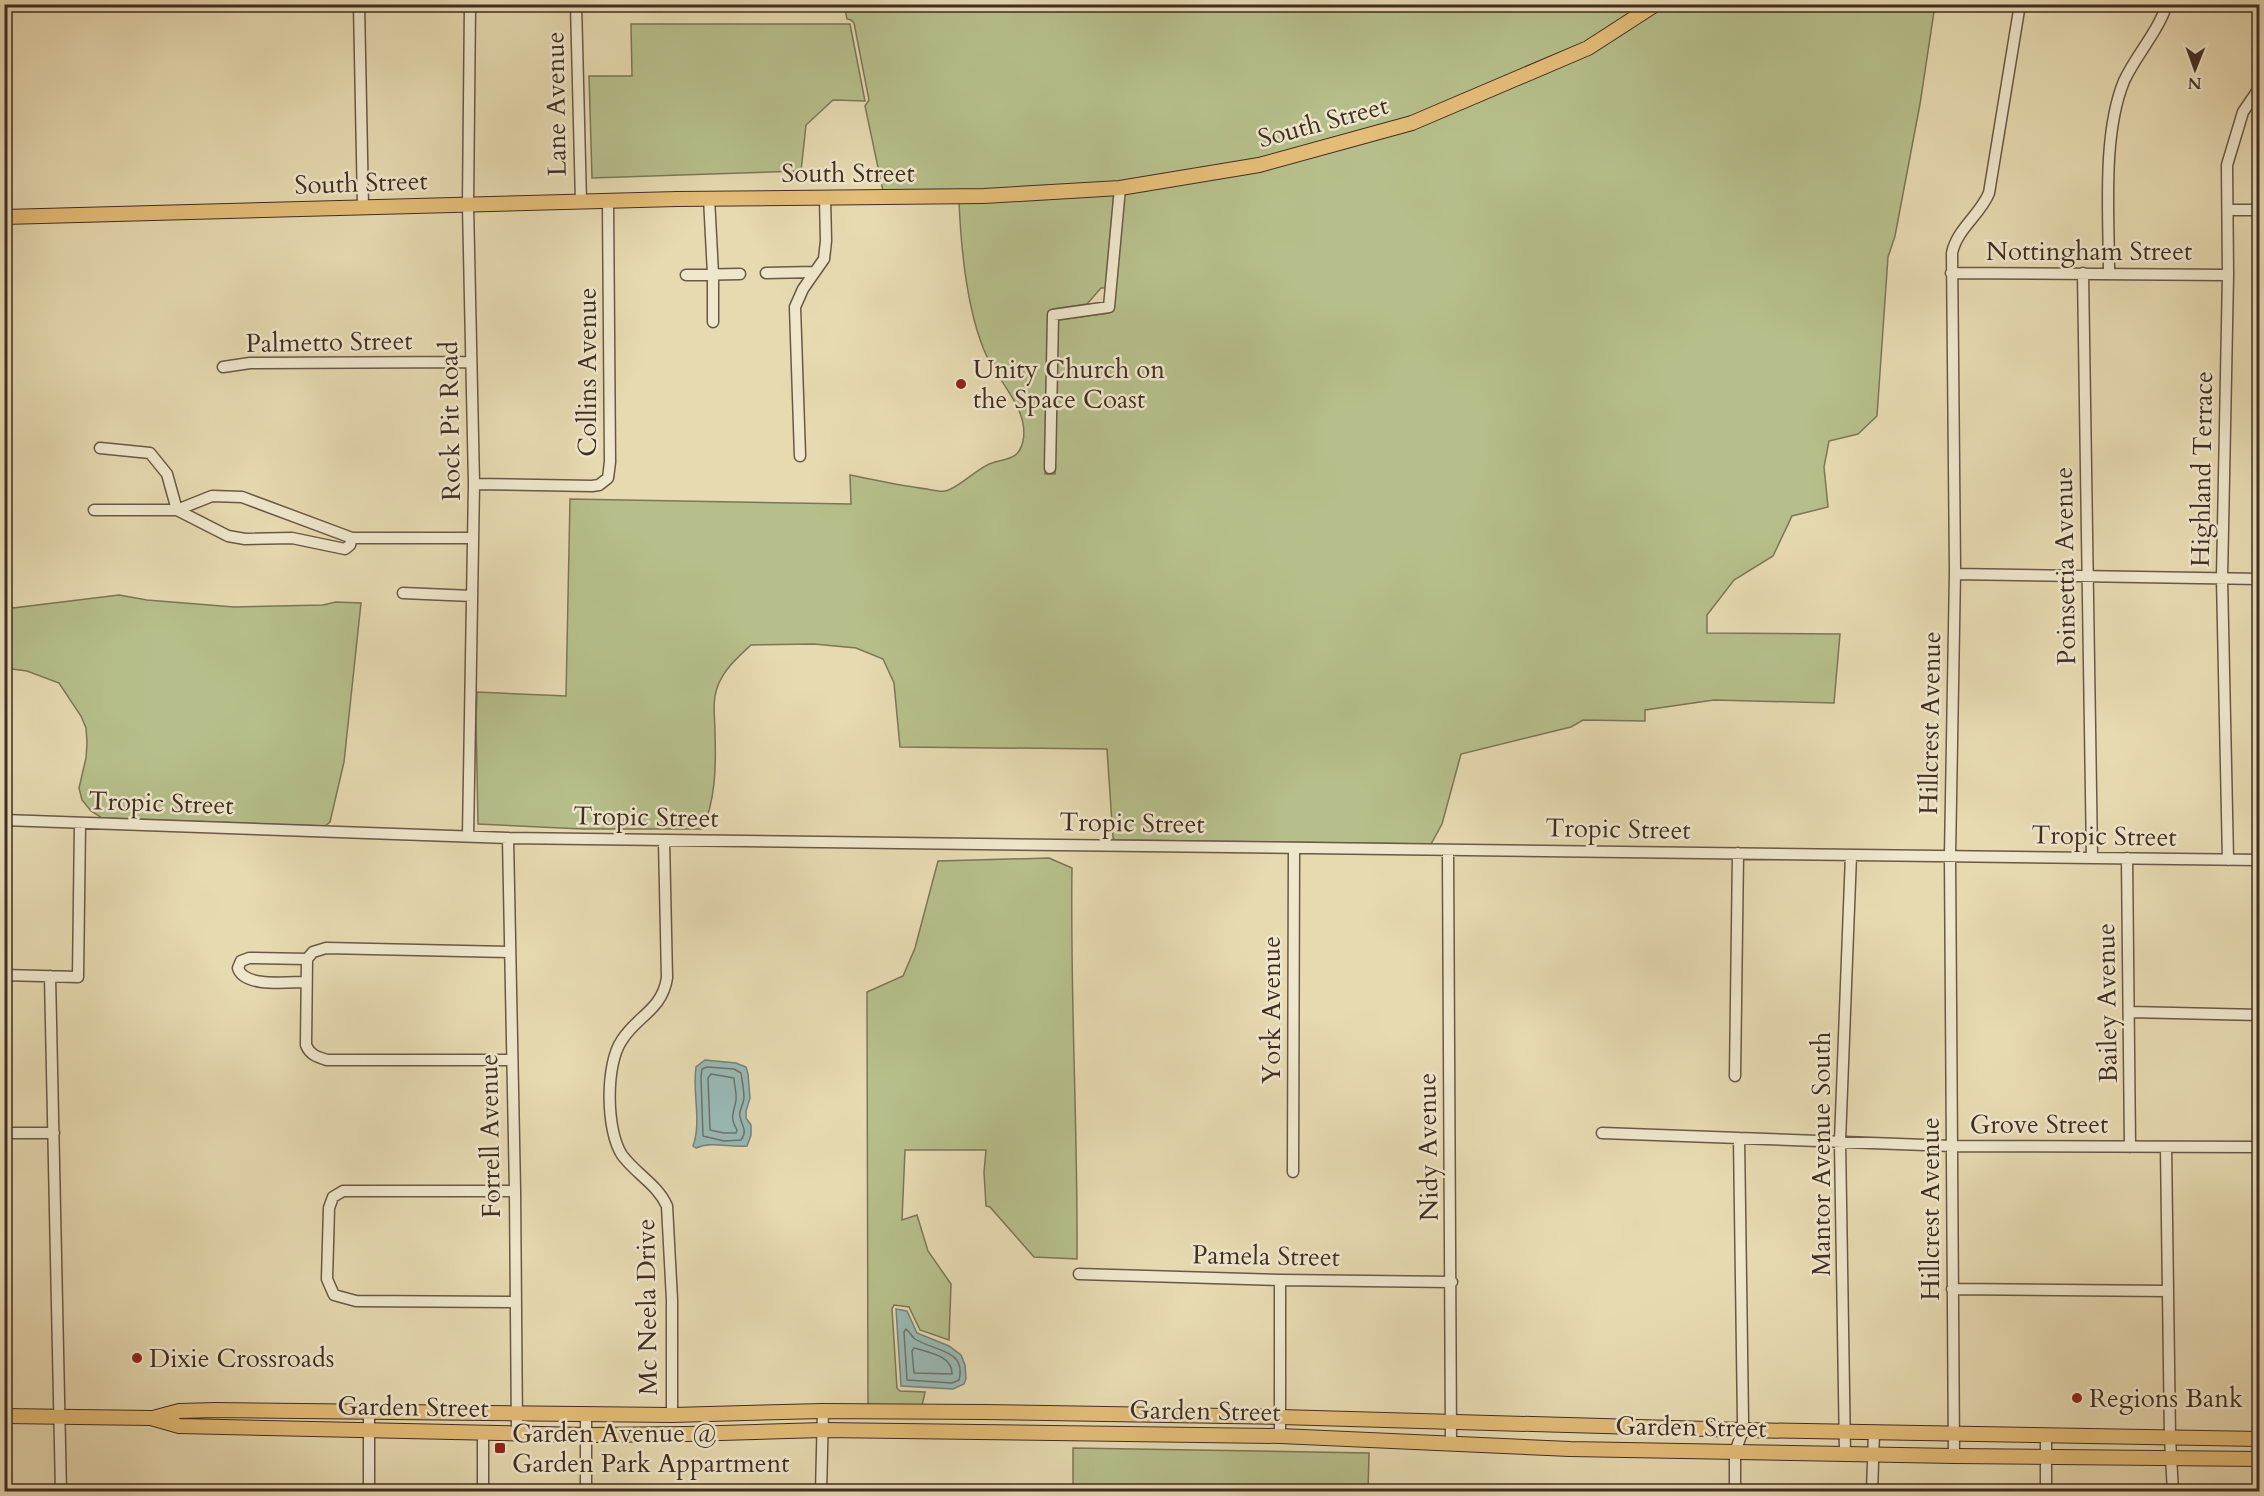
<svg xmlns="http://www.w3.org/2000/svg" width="2264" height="1496" viewBox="0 0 2264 1496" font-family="Cardo,serif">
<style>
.green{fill:#b6bf8b;stroke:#7c7658;stroke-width:1.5}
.water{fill:#99b9b5;stroke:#76817b;stroke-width:1.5}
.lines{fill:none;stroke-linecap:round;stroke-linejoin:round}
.shore{stroke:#6d736c;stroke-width:1.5}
.minor-casing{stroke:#6a5847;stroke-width:13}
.major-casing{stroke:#412d24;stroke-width:16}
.minor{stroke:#efe7cc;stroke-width:10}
.major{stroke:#e4bd78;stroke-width:14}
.poi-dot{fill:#8f2418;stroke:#efe7cc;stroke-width:2}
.labels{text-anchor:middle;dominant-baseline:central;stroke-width:5;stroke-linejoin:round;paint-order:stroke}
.street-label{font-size:26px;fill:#412d24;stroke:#efe7cc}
.poi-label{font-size:26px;fill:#412d24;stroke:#efe7cc;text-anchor:start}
</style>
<rect width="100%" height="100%" fill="#e7dab1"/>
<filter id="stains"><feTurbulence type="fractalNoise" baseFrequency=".00333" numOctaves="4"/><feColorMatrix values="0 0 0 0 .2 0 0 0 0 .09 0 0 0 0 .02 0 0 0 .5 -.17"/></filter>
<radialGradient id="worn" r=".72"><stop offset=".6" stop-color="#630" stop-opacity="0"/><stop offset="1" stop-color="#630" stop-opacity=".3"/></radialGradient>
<path class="green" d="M844,5H1646L1586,43L1410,118L1258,160L1120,182L984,190L883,191L865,106L869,100L854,23L851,20L847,19Z
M1666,5H1935L1920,104L1895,236L1888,257L1877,416L1858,434L1829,441L1824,467L1828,507L1792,516L1773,556L1734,580L1707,615V633L1840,634L1834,703L1714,700L1645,710V721L1583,720L1571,727L1461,754L1442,824L1431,844L1115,840L1113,838L1107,749L900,747L894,683L883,659L856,648L814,644L751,645C738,657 723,670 717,688C712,702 715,718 715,733C716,764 716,801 702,829H582L478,824L476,719L477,692L566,696L570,499L851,504L850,475C876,480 901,486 927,489C932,490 940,492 945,491C958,489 978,467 992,463C1007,458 1019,460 1023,441C1030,408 995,379 984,350C966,306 961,249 959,201L1114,194L1106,288H1101L1087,304L1053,309L1048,315L1045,474H1055L1058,320L1109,313L1114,308L1124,193L1260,170L1589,54Z
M631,24H850L865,101L833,100L806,125L801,171L592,178L589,76H632Z
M119,595L147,600L234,607L323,605L336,602L361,603L344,762L330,822L325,826L102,818L91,811L82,800L79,788L86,758L87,743L86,728L81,716L59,683L27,671L5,668V609Z
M1049,858L1072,868C1070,998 1078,1129 1077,1259L1034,1257L990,1207L986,1206L984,1172L986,1150H905L902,1220L917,1215L928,1251L951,1284L949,1340L920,1330L909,1307L894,1305L892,1309L897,1388L900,1391L925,1392L922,1406H868L867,992L903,976L915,948L938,861Z
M1073,1448L1369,1453L1368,1491H1073Z"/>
<path class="water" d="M705,1060L736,1063L746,1067L748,1074L750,1098L746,1111V1118L751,1125V1135L747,1146C730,1148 711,1141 696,1148L693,1146C702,1121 692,1093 696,1067Z
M896,1309L907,1311L917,1333L949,1346L961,1355L965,1365L966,1379L964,1384L953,1389L901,1386Z"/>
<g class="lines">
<path class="shore" d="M707,1067L734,1069L741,1073C742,1080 744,1090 744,1098C744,1105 738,1110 740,1117C742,1127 748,1130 741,1140L724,1141L703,1136L701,1077L702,1069Z
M711,1074L734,1078C734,1085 737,1093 736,1100C734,1113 729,1116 737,1130L736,1133H724L710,1130L708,1078Z
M906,1329C910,1332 911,1336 915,1339C933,1351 967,1349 959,1380L952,1383L907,1380L904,1332Z
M914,1348C928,1352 953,1356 952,1374L914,1373L912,1351Z"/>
<g class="minor-casing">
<path id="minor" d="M359,4L363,207
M576,4L581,202
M709,198L713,274V322
M2228,210H2260
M766,273L815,272
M1951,273L2228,275
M2083,273L2092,858
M2109,273C2109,215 2102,135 2124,81C2136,55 2158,32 2167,4
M686,275L740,274
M223,367L250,363L471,362
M100,448L150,453L167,474L177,510L228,536L245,539L292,538L345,549L350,545L352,538
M800,456L795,307L803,289L824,259L826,241L825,197
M1050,468L1053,315L1109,307L1120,188
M474,484L592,486L599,485L608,478L610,462L608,201
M94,510H177L212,496L242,497L352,538H473
M1955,574L2260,579
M403,593L472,596
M4,820L508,838L2260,860
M468,836L474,484L468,205L470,4
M508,838L515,1191L517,1432
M664,841L667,978C662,1010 637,1016 622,1040C605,1064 606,1131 622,1155C636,1174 657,1184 667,1206L672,1300V1415
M1448,850L1451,1444
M2127,858L2130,1147
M2228,860L2222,578L2228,275L2227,165L2243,112L2260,87
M307,959L306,1045C310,1055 317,1057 327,1060H511
M307,959L313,952L326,948L509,952
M4,975L78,977L80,823
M50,976L61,1492
M306,982C288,982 244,988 238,968L241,961L249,958L307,959
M2130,1012L2260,1015
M1735,1076L1738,853
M4,1133H54
M1602,1133L1952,1146L2260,1147
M2166,1147L2170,1438L2173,1492
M1293,1172L1294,848
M515,1191H343L333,1197L329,1208L327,1279L334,1295L356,1301L516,1302
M1079,1274L1280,1280L1452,1282
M1952,1289L2168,1291
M483,1432V1492
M2046,1435V1492
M1280,1436V1280
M1845,1453L1840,1141L1851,855
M1954,1456L1950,856L1955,571L1952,253C1957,229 1980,215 1989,193L2020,4
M369,1492V1412
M586,1492V1415
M821,1492L823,1411
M1735,1492V1452L1743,1430V1421L1739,1138
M1872,1492L1874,1432"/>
</g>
<g class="major-casing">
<path id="major" d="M4,217L677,199L984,196L1120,188L1259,165L1412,123L1588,48L1656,4
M4,1416L151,1418L179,1426L586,1435L686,1434L823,1430L1280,1436L1570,1449L1954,1456L2260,1459
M153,1418L179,1411L215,1410L672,1415L823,1411L983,1412L1280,1417L1743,1430L2260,1439"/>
</g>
<use href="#minor" class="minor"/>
<use href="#major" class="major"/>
</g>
<g class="poi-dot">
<circle cx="961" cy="384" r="6"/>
<circle cx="137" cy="1358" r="6"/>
<circle cx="2077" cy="1398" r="6"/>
<rect x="494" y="1442" width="12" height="12" rx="3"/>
</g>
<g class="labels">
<g class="street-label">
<text transform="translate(556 104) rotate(-91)">Lane Avenue</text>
<text transform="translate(1323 122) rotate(-15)">South Street</text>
<text x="848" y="173">South Street</text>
<text transform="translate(361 183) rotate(-2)">South Street</text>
<text x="2089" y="251">Nottingham Street</text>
<text transform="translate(329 342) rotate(-1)">Palmetto Street</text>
<text transform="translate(587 372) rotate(-90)">Collins Avenue</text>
<text transform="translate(450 421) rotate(-91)">Rock Pit Road</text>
<text transform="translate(2202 469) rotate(-89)">Highland Terrace</text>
<text transform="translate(2065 566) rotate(-91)">Poinsettia Avenue</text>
<text transform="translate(1930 723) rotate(-89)">Hillcrest Avenue</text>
<text transform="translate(161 803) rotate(2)">Tropic Street</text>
<text transform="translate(646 817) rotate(1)">Tropic Street</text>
<text transform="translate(1132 823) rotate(1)">Tropic Street</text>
<text transform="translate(1618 829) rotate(1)">Tropic Street</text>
<text transform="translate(2104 836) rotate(1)">Tropic Street</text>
<text transform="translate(2107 1003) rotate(-91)">Bailey Avenue</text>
<text transform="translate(1271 1010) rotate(-90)">York Avenue</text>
<text x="2039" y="1124">Grove Street</text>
<text transform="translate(490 1136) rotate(-91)">Forrell Avenue</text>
<text transform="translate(1428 1147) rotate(-91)">Nidy Avenue</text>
<text transform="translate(1821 1154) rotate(-90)">Mantor Avenue South</text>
<text transform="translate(1930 1209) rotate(-90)">Hillcrest Avenue</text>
<text transform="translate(1266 1256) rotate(1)">Pamela Street</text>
<text transform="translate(647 1307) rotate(-91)">Mc Neela Drive</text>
<text transform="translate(413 1407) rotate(1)">Garden Street</text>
<text transform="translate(1205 1411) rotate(1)">Garden Street</text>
<text transform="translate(1691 1427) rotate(1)">Garden Street</text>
</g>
<g class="poi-label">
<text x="973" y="369">Unity Church on<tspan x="973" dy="30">the Space Coast</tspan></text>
<text x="149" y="1358">Dixie Crossroads</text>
<text x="2089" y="1398">Regions Bank</text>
<text x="512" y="1433">Garden Avenue @<tspan x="512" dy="30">Garden Park Appartment</tspan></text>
</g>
</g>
<rect width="2264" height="1496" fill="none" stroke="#e7dab1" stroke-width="24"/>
<rect x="6" y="6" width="2252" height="1484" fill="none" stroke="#412d24" stroke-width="3"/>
<rect x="12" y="12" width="2240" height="1472" fill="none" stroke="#412d24" stroke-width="1.5"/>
<g transform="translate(2195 69) rotate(181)" stroke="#efe7cc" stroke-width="4.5" paint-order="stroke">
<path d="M0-4.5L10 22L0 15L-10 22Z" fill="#412d24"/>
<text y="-9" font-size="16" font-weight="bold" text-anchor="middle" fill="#412d24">N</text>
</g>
<rect width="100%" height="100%" filter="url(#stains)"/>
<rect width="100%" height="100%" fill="url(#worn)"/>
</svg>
